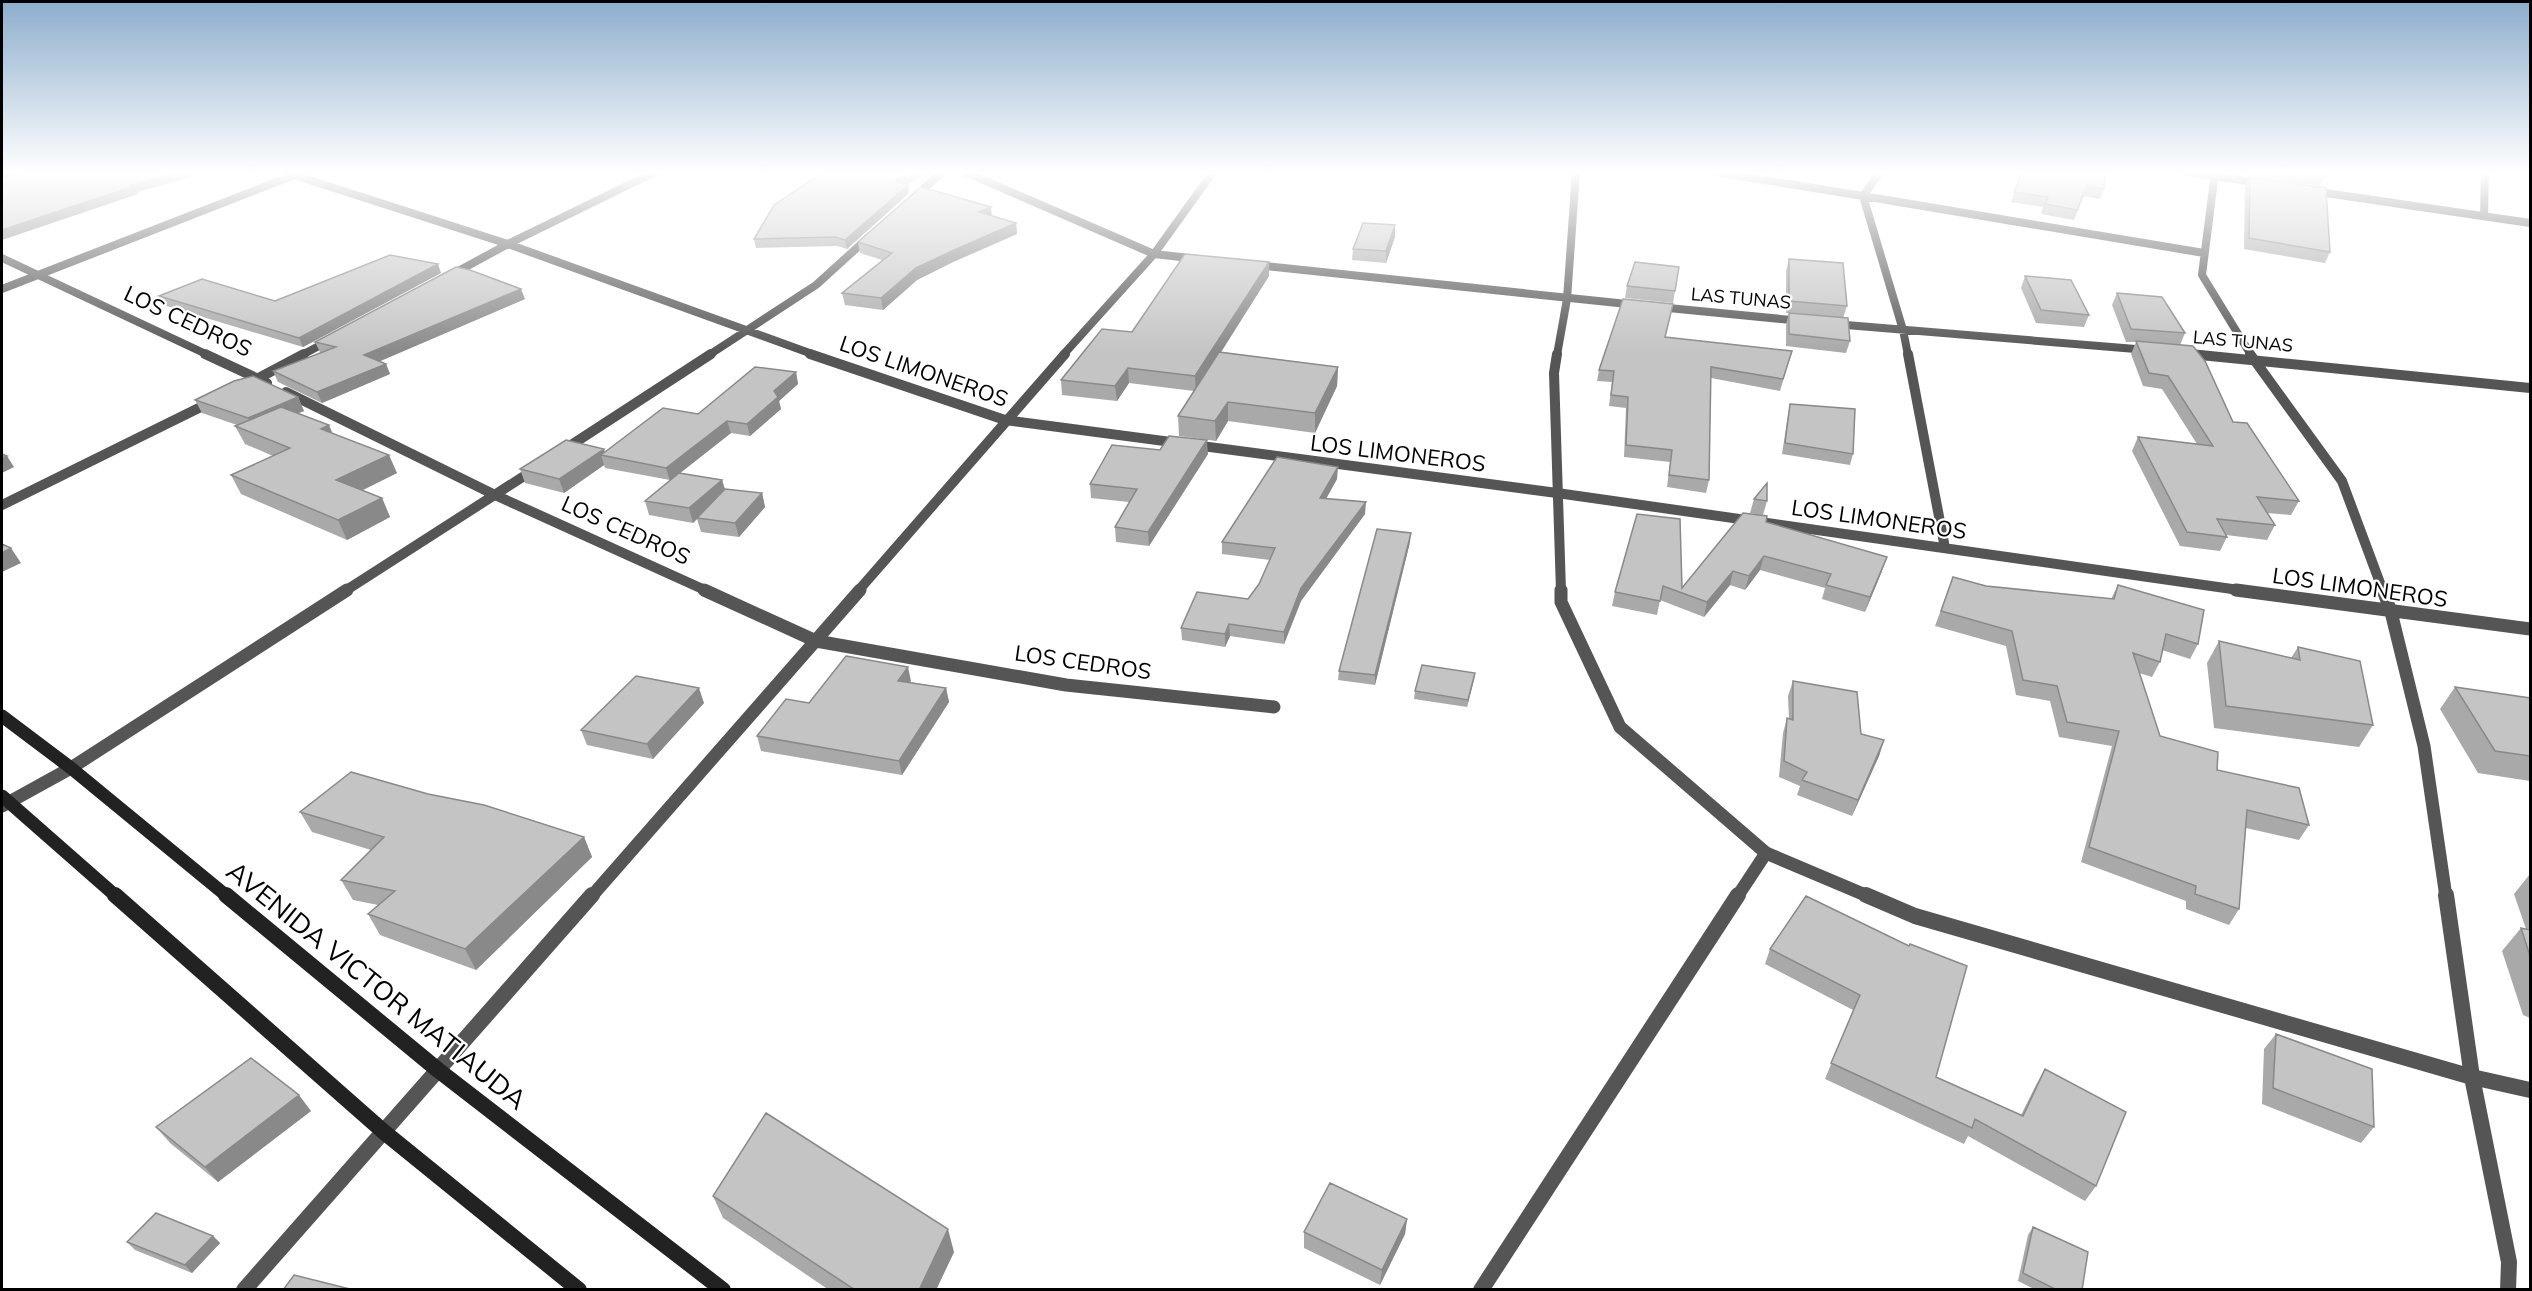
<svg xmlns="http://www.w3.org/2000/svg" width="2532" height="1291" viewBox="0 0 2532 1291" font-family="Mulish,sans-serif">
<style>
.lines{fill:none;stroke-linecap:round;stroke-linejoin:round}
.minor-far3{stroke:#555;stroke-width:8}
.minor-far2{stroke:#555;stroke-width:10}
.minor-far1{stroke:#555;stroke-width:13}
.minor{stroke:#555;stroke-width:16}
.tertiary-far3{stroke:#555;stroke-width:8}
.tertiary-far2{stroke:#555;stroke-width:10}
.tertiary-far1{stroke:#555;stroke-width:13}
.tertiary{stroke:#555;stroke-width:16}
.secondary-far1{stroke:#222;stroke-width:13}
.secondary{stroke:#222;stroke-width:16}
.wall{fill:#a9a9a9}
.shaded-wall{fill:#898989}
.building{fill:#c4c4c4;stroke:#898989;stroke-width:1.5}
.labels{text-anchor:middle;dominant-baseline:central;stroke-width:4.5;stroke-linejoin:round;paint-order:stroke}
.far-street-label{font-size:18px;fill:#000;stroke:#fff}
.street-label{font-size:22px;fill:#000;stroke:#fff}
.near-street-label{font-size:27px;fill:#000;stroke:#fff}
</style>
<rect width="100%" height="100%" fill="#fff"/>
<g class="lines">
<path class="minor-far3" d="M965,172L1154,254L1199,259
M1716,172L1863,196L1880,172
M2186,172L2262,183
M2215,172L2202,275L2251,355
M294,175L508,244L815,355
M2,177L17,172
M2312,191L2530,223
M912,199L942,172
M2484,216L2485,172
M2,258L208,355
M1255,265L1637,305
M449,276L508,244L655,172
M1658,307L1802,321
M1834,324L2148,350
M2184,353L2205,355
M302,355L330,340
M709,355L816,285L870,236
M1063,355L1154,254L1213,172
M1908,355L1903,330L1863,196L2204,253"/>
<path class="minor-far2" d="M205,354L267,383
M810,354L1005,420L1557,493L2246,591
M1908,354L1945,548
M2190,354L2530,388
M2250,354L2342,481L2383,591
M253,381L304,354
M286,392L495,495L707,591
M562,451L711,354
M2,505L213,401
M345,591L535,469
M858,591L1065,354"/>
<path class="minor-far1" d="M704,590L816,641L1066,685L1274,707
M2236,590L2530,629
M2383,590L2391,612L2424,746L2446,897
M2,806L71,768L347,590
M591,897L860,590
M1737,897L1766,853"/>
<path class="minor" d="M2446,895L2472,1077L2530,1090
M244,1290L592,895
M1481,1290L1738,895"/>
<path class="tertiary-far3" d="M2,289L302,172
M1557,355L1567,299L1576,172"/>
<path class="tertiary-far2" d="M1557,354L1554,373L1561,591"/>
<path class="tertiary-far1" d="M1561,590V602L1620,727L1766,853L1870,897"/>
<path class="tertiary" d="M1866,895L1915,916L2472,1077L2509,1262L2508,1290"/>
<path class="secondary-far1" d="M2,716L71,768L228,897
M2,796L117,897"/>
<path class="secondary" d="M115,895L384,1132L579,1290
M226,895L438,1070L723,1290"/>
</g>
<path class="wall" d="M823,172H929L906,185H908L909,193L847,249L837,246L756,248L754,239Z
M2022,172L2104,189L2100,199L2084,196L2074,220L2041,214L2043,207L2011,202Z
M2246,172H2324L2325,176L2320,186L2246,175Z
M2407,172H2426L2425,174Z
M2250,177L2330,252L2325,263L2244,249L2245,187Z
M992,216L1016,223L1017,234L953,262L917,280L883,310L845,305L842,293L882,260L860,253L858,242Z
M1395,225V237L1386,263L1352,260L1353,249Z
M1789,259L1847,306L1843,318L1850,341L1846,353L1786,346V325L1789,313H1786V271Z
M1679,267L1673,303L1625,298L1627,286Z
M441,273L303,347L163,305L159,296L275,301Z
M1269,276L1220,352L1338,367L1337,386L1315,433L1228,421L1216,441L1179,436L1178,416L1194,391L1129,383L1117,401L1062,395L1061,380L1132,332Z
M2025,276L2089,315L2084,327L2036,323L2021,288Z
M2117,293L2185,333L2180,345L2233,422L2299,501L2291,515L2267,513L2275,525L2267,540L2226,535L2227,537L2220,551L2180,546L2132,451L2138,437L2197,444L2162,389L2143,386L2131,354L2136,342H2126L2112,305Z
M525,299L379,361L386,364L390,374L322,403L278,382L273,371L322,353L320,352L315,342Z
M1673,304L1665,337L1792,351L1780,391L1711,378L1709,480L1706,493L1667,487L1670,462L1624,457L1626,408L1609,406L1612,382L1597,381L1599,370Z
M796,372L798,384L779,401L781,409L750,436L731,433L680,473L722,480L725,489L762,493L765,507L739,537L701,532L697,519L693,523L649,515L645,501L670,480L605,468L604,465L564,493L525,483L520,469L605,452Z
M298,397L304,411L298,413L332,433L397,473L362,490L382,498L390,517L347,540L241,494L231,475L273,456L245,444L235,426L237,425L202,413L195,400Z
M1790,404L1853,454L1850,465L1782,454L1788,415Z
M1160,450L1208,454L1149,546L1116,542L1115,527L1129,502L1091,498L1090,484Z
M1337,479L1326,498L1365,514L1301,601L1284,644L1230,636L1225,647L1182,640L1181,628L1248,599L1259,584L1270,560L1222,554V542Z
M1754,499L1767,501L1763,515L1750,513Z
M1637,514L1682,588L1766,522L1882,571L1865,612L1822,599L1825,588L1760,570L1745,590L1730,585L1704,617L1660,600L1657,615L1612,606L1615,592Z
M1410,542L1375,685L1338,680L1339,671Z
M1953,577L1986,586L2111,599L2118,585L2198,644L2190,659L2162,650L2160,662L2152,677L2139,673L2160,736L2309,825L2299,840L2246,828L2239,909L2229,925L2186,909V901L2081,862L2112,746L2059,737L2050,701L2016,695L2006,646L1935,626Z
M2219,641L2291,658L2298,647L2373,725L2359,747L2214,728L2207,663Z
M1475,673L1467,707L1414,699L1415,691Z
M911,681L910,682L946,688L949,702L902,775L761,751L757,736L809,703Z
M1793,681L1861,734L1884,740L1879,756L1852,816L1797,795L1800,786L1779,777L1783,733L1787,718L1789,719L1788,696Z
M2455,687L2530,698V781L2478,773L2440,709Z
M704,703L653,759L587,745L581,730Z
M428,794L584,837L592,857L476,970L380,935L368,914L378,905L353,900L341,880L371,850L312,832L300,812Z
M2530,874V1018L2523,1015L2502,951L2521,928L2526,929L2514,894Z
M1806,896L1936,1077L2021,1115L2036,1085L2045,1069L2096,1186L2085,1201L1968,1136L1964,1144L1825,1079L1853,1010L1765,964L1770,949Z
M2276,1034L2374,1127L2361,1143L2262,1104L2264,1049Z
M311,1111L218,1182L170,1143L156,1127Z
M713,1196L954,1252L936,1290H829L723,1218Z
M1407,1219L1405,1234L1380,1285L1304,1248V1232Z
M2033,1227L2082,1290H2036L2018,1281L2028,1235Z
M213,1236L220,1243L192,1273L135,1250L127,1242Z"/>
<path class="shaded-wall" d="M180,172H190L192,177L137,192L138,194L2,240V230L131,185Z
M913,172H929L896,190L895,181Z
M908,185L909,193L847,249L845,240Z
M991,207L992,218L979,212Z
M1016,223L1017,234L953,262L917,280L883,310L881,298L916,268L952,251Z
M1395,225V237L1386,263V251Z
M1269,262V276L1196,392L1195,376Z
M438,264L441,273L303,347L299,338Z
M521,289L525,299L369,366L364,355Z
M386,364L390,374L322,403L317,392Z
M1338,367L1337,386L1315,433V413Z
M1128,368L1129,383L1117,401L1115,386Z
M796,372L798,384L779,401L781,409L750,436L747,424L774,391Z
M298,397L304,411L254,431L248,418Z
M1228,402V421L1216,441L1215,421Z
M727,421L731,433L670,481L666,468Z
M329,425L337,444L321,429Z
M1207,440L1208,454L1149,546L1148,532Z
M604,449L606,456L601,455L604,465L564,493L559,479Z
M389,455L397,473L345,499L336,480Z
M7,456L14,467L2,473V458Z
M1338,467L1337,479L1320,510V498Z
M722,480L726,494L697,518V519L693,523L689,508Z
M762,493L765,507L739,537L735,523Z
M382,498L390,517L347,540L338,520Z
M1366,502L1365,514L1301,601L1284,644V632L1301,588Z
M1411,533L1410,542L1375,685V675Z
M11,548L21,563L2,572V553Z
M1764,556L1760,570L1745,590L1749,576Z
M1887,557L1882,571L1865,612L1870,597Z
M1733,571L1730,585L1704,617L1707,602Z
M1229,624L1230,636L1225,647V634Z
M908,667L911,681L901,695L898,681Z
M1475,673L1474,680L1467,707L1468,700Z
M699,688L704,703L653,759L647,744Z
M946,688L949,702L902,775L899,761Z
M1884,740L1879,756L1852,816L1858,800Z
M584,837L592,857L476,970L465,949Z
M299,1095L311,1111L218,1182L205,1167Z
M1407,1219L1405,1234L1380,1285L1382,1270Z
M948,1229L954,1252L936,1290H919Z
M213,1236L220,1243L192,1273L185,1265Z"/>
<path class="building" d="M22,172H180L131,185L134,186L2,230V178Z
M823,172H913L895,181L908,185L845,240L835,237L754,239L774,205Z
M2022,172H2105L2104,189L2087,186L2077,210L2045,204L2048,197L2014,192Z
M2296,172H2324L2325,176Z
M2250,177L2326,188L2330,252L2249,238Z
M921,187L991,207L979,212L1016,223L952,251L916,268L881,298L842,293L892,253L858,242Z
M1363,223L1395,225L1386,251L1353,249Z
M1185,254L1269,262L1195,376L1128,368L1115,386L1061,380L1102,329L1132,332Z
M390,255L438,264L299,338L159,296L202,279L275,301Z
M1789,259L1843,263L1847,306L1789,301Z
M1635,262L1679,267L1675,291L1627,286Z
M456,267L470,270L521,289L364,355L386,364L317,392L273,371L336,347L315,342Z
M2025,276L2071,280L2089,315L2041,310Z
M2117,293L2162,297L2185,333L2131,329Z
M1623,299L1673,304L1665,337L1792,351L1783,379L1711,367L1709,480L1669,475L1672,450L1626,445L1628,397L1611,395L1614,371L1599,370Z
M1789,313L1848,318L1850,341L1789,334Z
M2136,341L2193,346L2205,361L2233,422L2247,423L2299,501L2257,497L2275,525L2217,519L2227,537L2187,532L2138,437L2213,446L2168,376L2149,373Z
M1219,352L1338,367L1315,413L1228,402L1215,421L1178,416Z
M755,367L796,372L774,391L778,397L747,424L727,421L666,468L601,455L663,408L698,414Z
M253,376L298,397L248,418L195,400L234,381Z
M1790,404L1855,409L1853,454L1785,443Z
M281,407L329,425L321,429L389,455L336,480L382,498L338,520L231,475L290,448L235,426Z
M1169,436L1207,440L1148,532L1115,527L1137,489L1090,484L1112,445L1160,450Z
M566,440L604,449L559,479L520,469Z
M2,454L7,456L2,458Z
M1277,457L1338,467L1320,498L1366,502L1301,588L1284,632L1229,624L1225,634L1181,628L1197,592L1248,599L1259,584L1275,548L1222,542Z
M679,473L722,480L689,508L645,501Z
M1767,483V501L1754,499Z
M725,489L762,493L735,523L697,518Z
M1743,513L1767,516L1766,522L1887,557L1870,597L1826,585L1831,574L1764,556L1749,576L1733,571L1707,602L1663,586L1660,601L1615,592L1637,514L1680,519L1682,588Z
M1377,529L1411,533L1375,675L1339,671Z
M2,544L11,548L2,553Z
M1953,577L1986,586L2114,599L2118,585L2204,610L2198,644L2166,634L2160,662L2133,653L2160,736L2218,752L2217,770L2299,788L2309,825L2247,810L2239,909L2195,894L2196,886L2089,847L2119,731L2067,722L2057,686L2023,680L2012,631L1941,611Z
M2219,641L2300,660L2298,647L2360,661L2373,725L2226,706Z
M846,656L908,667L898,681L946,688L899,761L757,736L786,699L809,703Z
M1422,665L1475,673L1468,700L1415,691Z
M636,676L699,688L647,744L581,730Z
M1793,681L1857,692L1861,734L1884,740L1858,800L1802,780L1807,772L1784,761L1787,718L1793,720Z
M2455,687L2530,698V756L2495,751Z
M351,772L428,794L484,805L584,837L465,949L368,914L395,891L341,880L384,837L300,812Z
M1806,896L1909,946L1910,944L1967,966L1936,1077L2023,1116L2045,1069L2126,1112L2096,1186L1975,1119L1972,1128L1831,1063L1860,995L1770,949Z
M2521,928L2530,930V956Z
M2276,1034L2372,1069L2374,1127L2273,1088Z
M251,1058L299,1095L205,1167L156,1127Z
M766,1113L948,1229L919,1290H855L713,1196Z
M1330,1183L1407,1219L1382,1270L1304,1232Z
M156,1213L213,1236L185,1265L127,1242Z
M2033,1227L2088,1252L2082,1290H2057L2023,1273Z
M294,1275L354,1290H283Z"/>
<linearGradient id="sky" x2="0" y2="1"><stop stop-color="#8cadcc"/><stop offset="0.49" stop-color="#fff"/><stop offset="1" stop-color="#fff" stop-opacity="0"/></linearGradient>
<rect width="2532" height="352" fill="url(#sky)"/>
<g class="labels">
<g class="far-street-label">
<text transform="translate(1741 298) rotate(5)">LAS TUNAS</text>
<text transform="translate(2243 341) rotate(5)">LAS TUNAS</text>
</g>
<g class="street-label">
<text transform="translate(188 321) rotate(25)">LOS CEDROS</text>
<text transform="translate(924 371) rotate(19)">LOS LIMONEROS</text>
<text transform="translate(1398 453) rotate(7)">LOS LIMONEROS</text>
<text transform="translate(1879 519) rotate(8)">LOS LIMONEROS</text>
<text transform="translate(626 530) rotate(24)">LOS CEDROS</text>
<text transform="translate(2360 587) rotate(8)">LOS LIMONEROS</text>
<text transform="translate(1083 662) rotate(8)">LOS CEDROS</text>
</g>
<g class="near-street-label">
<text transform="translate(377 985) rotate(39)">AVENIDA VICTOR MATIAUDA</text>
</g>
</g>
<rect width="2532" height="1291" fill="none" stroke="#000000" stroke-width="6"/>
</svg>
